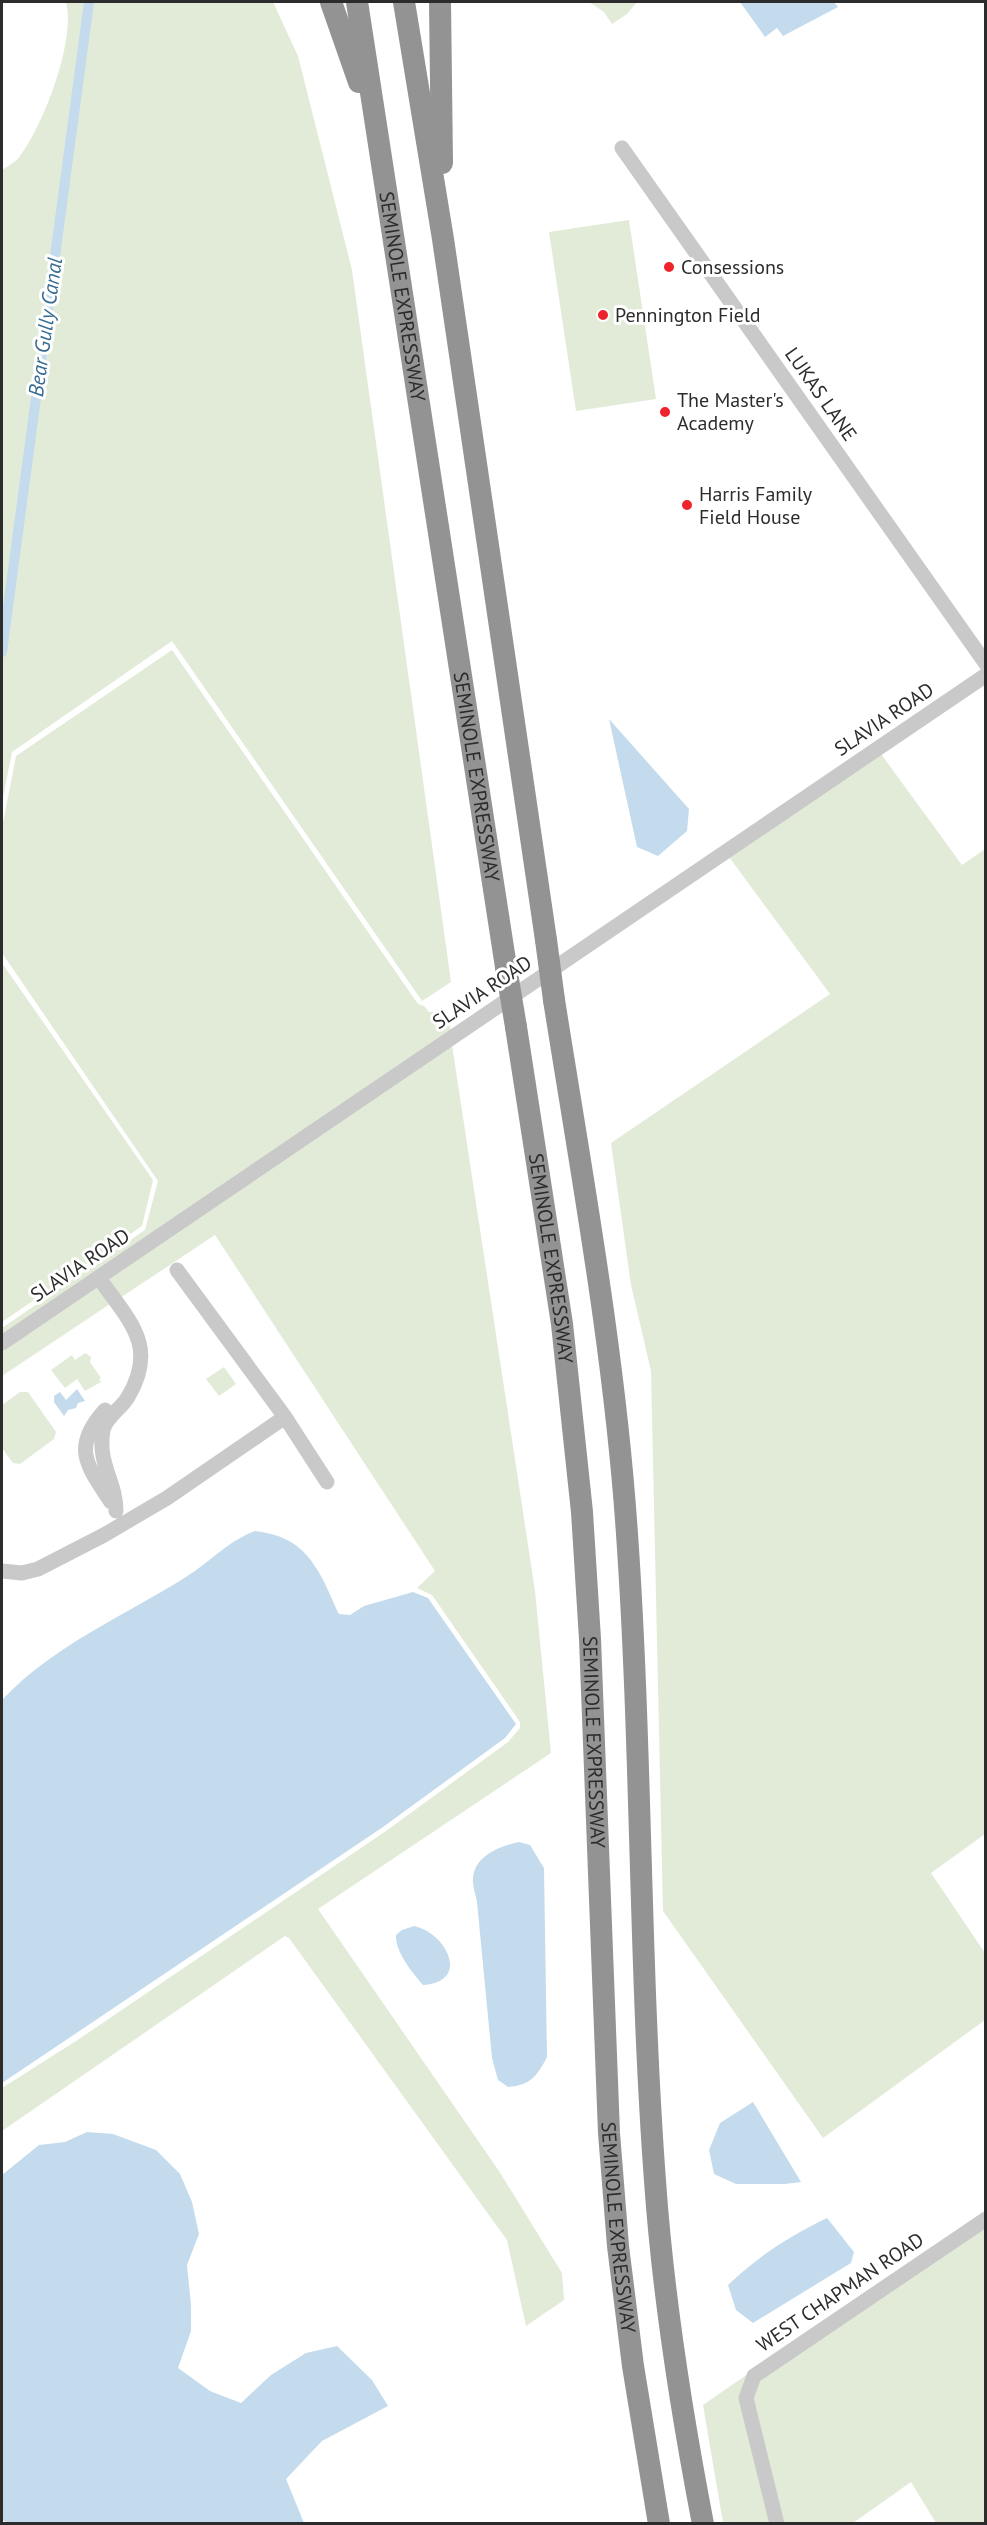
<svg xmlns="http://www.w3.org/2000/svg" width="987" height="2525" viewBox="0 0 987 2525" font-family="'PT Sans',sans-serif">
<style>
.green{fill:#e2ebd8}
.water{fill:#c3dbec}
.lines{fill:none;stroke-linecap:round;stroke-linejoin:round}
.canal{stroke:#c3dbec;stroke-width:10}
.minor{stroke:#c9c9c9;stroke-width:15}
.highway{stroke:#939393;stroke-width:22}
.highway-bridge{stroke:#939393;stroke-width:22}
.poi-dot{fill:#ee232c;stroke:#fff;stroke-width:2}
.labels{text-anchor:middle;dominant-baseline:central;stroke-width:6;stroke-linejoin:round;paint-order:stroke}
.poi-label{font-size:20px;fill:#2c2c2c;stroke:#fff;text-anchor:start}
.street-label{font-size:20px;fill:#2c2c2c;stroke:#fff}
.water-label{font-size:21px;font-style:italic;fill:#376c92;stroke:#fff}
</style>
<rect width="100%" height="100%" fill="#fff"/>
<path class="green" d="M66,2H273L298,56L352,270L451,982L422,1001L172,641L12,752L2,803V170C8,166 16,162 20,156C44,124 76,40 66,2Z
M589,2H637L627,14L612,24L604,12Z
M629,220L656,399L576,411L549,232Z
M172,650L418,1004L424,1006L429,1012H448L451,1031L2,1336V1328L145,1230L158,1181L2,953V828L16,756Z
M881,754L962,865L985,849V1834L931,1873L985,1953V2020L823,2138L663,1911L651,1371L631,1285L611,1143L830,994L729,857Z
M2,963L153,1180L142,1226L2,1322Z
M452,1045L535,1591L551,1753L318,1909L499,2171L562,2273L564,2300L526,2326L507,2240L289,1938L285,1936L2,2131V2088L76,2041L386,1831L508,1742L520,1728V1722L432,1595L417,1588L435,1571L215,1235L120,1298L107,1280Z
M98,1286L110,1304L2,1376V1351Z
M85,1353L91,1357L90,1362L101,1378L99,1379L101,1382L85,1391L77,1379L65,1388L51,1370L72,1355L75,1360Z
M224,1367L236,1384L219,1396L206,1379Z
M20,1392H28L56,1432L54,1439L20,1464L13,1463L2,1448V1405Z
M985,2224V2523H936L911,2482L853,2523H723L703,2405L926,2251L932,2261Z"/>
<path class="water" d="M740,2H834L838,7L783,36L777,28L765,37Z
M609,719L689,809L687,831L658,856L637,847Z
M77,1389L85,1401L78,1403L76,1408L68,1410L64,1416L54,1402V1396L60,1392L66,1400Z
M255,1531C308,1537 319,1570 339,1614L350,1615L364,1606L413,1592L428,1598L516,1724L505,1738L383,1827L2,2083L3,1699C54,1645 124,1616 186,1577C210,1562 228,1541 255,1531Z
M519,1842L530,1845L544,1868L547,2057C537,2076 531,2085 508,2087L498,2080L492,2058L477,1902C476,1895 472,1885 473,1878C475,1855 501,1846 519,1842Z
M414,1926C447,1933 471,1982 423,1985C413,1973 395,1952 396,1935L402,1930Z
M753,2102L801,2182L785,2184H736L714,2174L709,2150L720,2123Z
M87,2132L113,2134L156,2150L180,2174L192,2202L199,2234L187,2265L191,2305V2331L178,2368L210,2391L241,2403L271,2375L306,2353L337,2346L372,2380L388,2406L322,2441L286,2479L304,2523L11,2524L2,2520V2175L39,2145L65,2142Z
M827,2218L854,2252L851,2263L753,2323L736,2310L728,2285C758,2256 790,2236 827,2218Z"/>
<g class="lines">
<path class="canal" d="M2,652L89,2"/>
<path class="minor" d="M622,148L986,664
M177,1270L285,1417L327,1482
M99,1278C128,1320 159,1345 128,1397C122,1408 106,1417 103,1430C97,1464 116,1481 116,1511
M2,1343L986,675
M105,1410C71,1447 87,1466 111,1502
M2,1571L22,1573L38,1569L104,1535L167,1498L285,1417
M777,2524L746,2398L754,2376L986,2219"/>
<g class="highway">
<path d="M331,2L359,82"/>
<path id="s1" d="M357,2L506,967"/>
<path d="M404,2L443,239L546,940"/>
<path d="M440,2L442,163"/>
<path d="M554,1000C582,1177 615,1355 627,1534C642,1749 639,1965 655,2181C663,2296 681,2410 703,2524"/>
<path id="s2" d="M516,1027L562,1324L582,1512L590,1639L609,2133L618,2246L633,2366L659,2524"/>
</g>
<path class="highway-bridge" d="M546,940L554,1000
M506,967L516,1027"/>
</g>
<g class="poi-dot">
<circle cx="669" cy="267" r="6"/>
<circle cx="603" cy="315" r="6"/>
<circle cx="665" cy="412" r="6"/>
<circle cx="687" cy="505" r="6"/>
</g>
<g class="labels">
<g class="poi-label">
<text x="681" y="267">Consessions</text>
<text x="615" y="315">Pennington Field</text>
<text x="677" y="400">The Master's<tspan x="677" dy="23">Academy</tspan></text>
<text x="699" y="494">Harris Family<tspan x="699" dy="23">Field House</tspan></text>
</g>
<g class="street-label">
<text stroke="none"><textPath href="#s1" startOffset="298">SEMINOLE EXPRESSWAY</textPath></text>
<text transform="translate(821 394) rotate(55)">LUKAS LANE</text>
<text transform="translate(884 719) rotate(-34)">SLAVIA ROAD</text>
<text stroke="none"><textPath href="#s1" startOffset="784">SEMINOLE EXPRESSWAY</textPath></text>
<text transform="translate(482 992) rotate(-34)">SLAVIA ROAD</text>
<text stroke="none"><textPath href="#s2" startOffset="234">SEMINOLE EXPRESSWAY</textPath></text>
<text transform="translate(80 1265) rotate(-34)">SLAVIA ROAD</text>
<text stroke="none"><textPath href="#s2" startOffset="720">SEMINOLE EXPRESSWAY</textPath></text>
<text stroke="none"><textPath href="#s2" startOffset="1206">SEMINOLE EXPRESSWAY</textPath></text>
<text transform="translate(840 2292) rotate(-34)">WEST CHAPMAN ROAD</text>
</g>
<g class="water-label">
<text transform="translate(45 327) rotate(-82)">Bear Gully Canal</text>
</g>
</g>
<rect width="987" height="2525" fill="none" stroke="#2c2c2c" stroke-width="6"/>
</svg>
